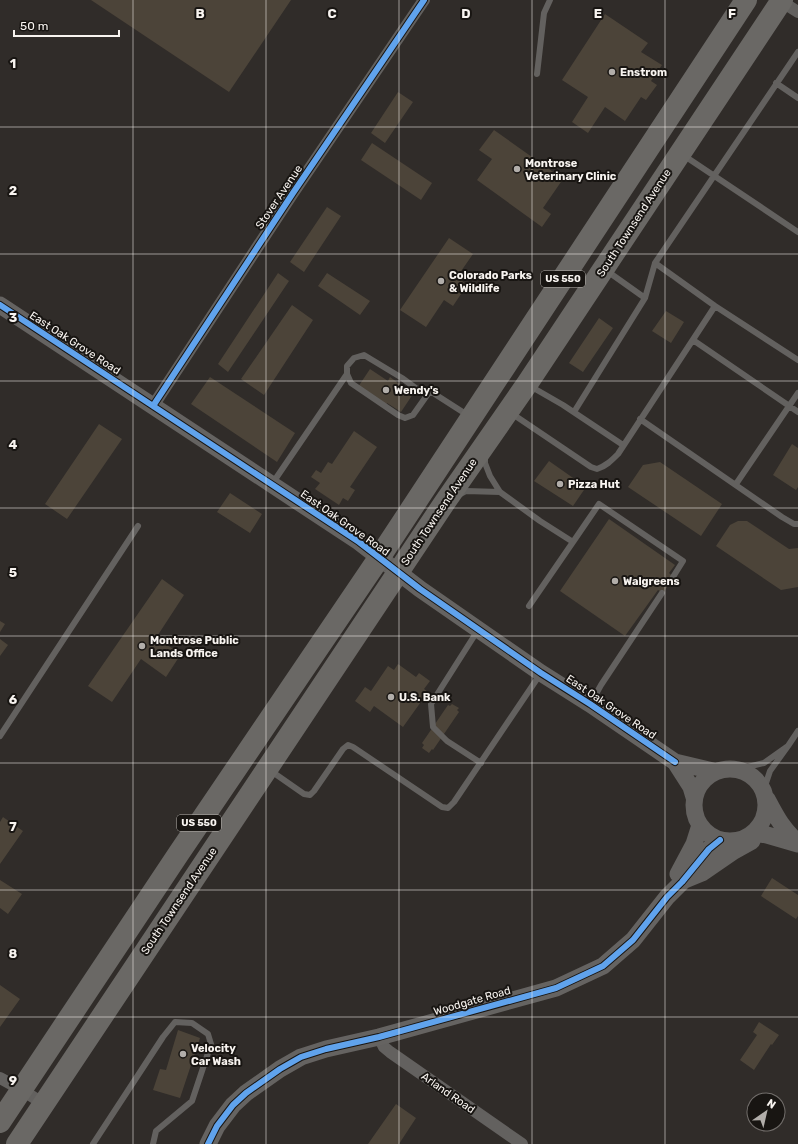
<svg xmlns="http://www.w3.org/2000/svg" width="798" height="1144" viewBox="0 0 798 1144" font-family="Rubik,sans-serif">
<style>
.building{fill:#4c4439}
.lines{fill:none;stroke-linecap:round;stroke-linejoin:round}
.lane{stroke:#63615f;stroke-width:6}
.street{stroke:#63615f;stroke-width:12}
.secondary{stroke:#656361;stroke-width:17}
.highway{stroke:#6a6865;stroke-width:22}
.cycleway-casing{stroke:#181512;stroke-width:8}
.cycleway{stroke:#60a3ed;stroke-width:6}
.grid{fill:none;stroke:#f8f4f0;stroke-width:1;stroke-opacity:0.55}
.poi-dot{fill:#b2aeaa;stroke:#181512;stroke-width:1.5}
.labels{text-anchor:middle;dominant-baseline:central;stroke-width:4;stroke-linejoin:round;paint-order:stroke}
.shield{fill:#181512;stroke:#b5b1ad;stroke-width:1}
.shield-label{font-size:10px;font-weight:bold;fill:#f8f4f0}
.poi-label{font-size:11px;font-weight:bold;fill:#f8f4f0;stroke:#181512;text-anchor:start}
.street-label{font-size:11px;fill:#f8f4f0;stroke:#181512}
.grid-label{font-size:13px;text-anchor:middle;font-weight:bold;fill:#f8f4f0;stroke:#181512;stroke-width:4;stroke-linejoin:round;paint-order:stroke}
</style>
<rect width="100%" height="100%" fill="#302c29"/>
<path class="building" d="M91,0H291L229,92Z
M605,14L648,43L641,52L662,65L651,81L657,85L646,100L641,97L625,121L605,107L588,133L572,122L588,97L562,80Z
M398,92L413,102L385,143L371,133Z
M494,130L563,179L543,208L551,214L542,227L477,180L492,159L479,150Z
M372,143L432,183L421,200L361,160Z
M327,207L341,216L304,272L290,262Z
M449,238L473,254L457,277L467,285L453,306L444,300L426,327L400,310Z
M278,273L289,281L228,372L218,364Z
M327,273L370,301L360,315L318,286Z
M292,305L313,320L264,395L241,379Z
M666,311L684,322L671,343L652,331Z
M599,318L613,328L583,372L569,363Z
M370,369L388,381L390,377L413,394L401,412L387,403L386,405L358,387Z
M210,377L295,433L277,462L191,404Z
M99,424L122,439L67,519L45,504Z
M354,431L377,447L350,487L355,490L348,501L343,498L339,505L315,489L320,483L311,477L316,470L321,473L328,462L332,464Z
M792,444L798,448V487L796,490L773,475Z
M549,461L586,487L573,506L534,481Z
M660,462L722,504L701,536L628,487L643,465Z
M230,493L262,514L250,533L217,512Z
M609,519L675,565L669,573L674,577L663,593L658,590L625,636L560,591Z
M738,521H747L789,549L798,548V587L781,590L716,546L730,525Z
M162,579L184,595L156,638L181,654L166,677L141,659L112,702L88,686Z
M0,621L5,624L0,632Z
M0,639L8,645L0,656Z
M398,664L416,677L419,673L430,681L424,689L428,692L403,727L374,706L370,712L355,701L365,687L371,691L388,666L394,670Z
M452,704L459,708L457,710L459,712L433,750L432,749L429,753L422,748L424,745L422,743L448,705L450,706Z
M3,817L23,831L0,864V822Z
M772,878L798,895V916L796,919L761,896Z
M0,880L22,894L8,914L0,908Z
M0,985L20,999L0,1027Z
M759,1022L779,1035L772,1045L771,1044L754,1070L740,1060L757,1035L753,1032Z
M178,1030L200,1038L180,1098L153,1090L160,1069L166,1070Z
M396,1104L416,1118L399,1144H368Z"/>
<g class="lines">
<path class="lane" d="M537,74L544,13L550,0
M776,83L798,98
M683,155L798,232
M655,263L715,306L798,360
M607,271L645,298
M693,340L798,412
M364,355L402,378L417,389L430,391L413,415L405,418L398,415L351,383L347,374V366L354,358Z
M530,386L563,405L623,445
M430,391L469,416
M574,412L645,298L655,263L798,52
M511,413L591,467L597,469C606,466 611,461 618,454L715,306
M640,419L782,517L794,524H798
M485,456V463L490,476L500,492L540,521L573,542L529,606
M272,484L347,374
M736,484L798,393
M459,495L466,491L500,492
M573,542L599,504L683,561L673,577
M478,630L431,704L433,727L447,741L481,763
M591,703L601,685L662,593
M0,736L138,526
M788,746L798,731
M739,769L764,763L788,746L770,771L764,789
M271,771L304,794L310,795L314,791L343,749L348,745L353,747L442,807L448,808L454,802L541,673
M93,1144L163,1037L175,1022L192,1023L208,1034L211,1044L192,1101L156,1131L153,1144"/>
<path class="street" d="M779,0L798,12
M153,406L293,193L424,0
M379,1037L384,1047L390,1052L522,1144
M0,1078L22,1090L44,1104"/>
<path class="secondary" d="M0,305L359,542L420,589L541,673L590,704L675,762L713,771
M675,762L691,787L694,797
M694 805a36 36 0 1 1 72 0a36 36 0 1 1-72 0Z
M767,799C776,816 783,830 798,842
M754,833L767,835L798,844
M678,874L694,844L700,825
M685,880L702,873L734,851L752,841
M208,1144L217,1126L233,1105L246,1093L280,1069L301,1057L326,1049L379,1037L556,988L603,966L633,940L667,897L682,882L709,849L720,840"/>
<path class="highway" d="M0,1122L179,853L379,558L746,0
M17,1144L445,502L527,384L782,0"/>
<g class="cycleway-casing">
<path id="cycleway" d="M0,305L359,542L420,589L541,673L590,704L675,762
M153,406L293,193L424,0
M208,1144L217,1126L233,1105L246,1093L280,1069L301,1057L326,1049L379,1037L556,988L603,966L633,940L667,897L682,882L709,849L720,840"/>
</g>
<use href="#cycleway" class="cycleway"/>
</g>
<path class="grid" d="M133,0V1144M266,0V1144M399,0V1144M532,0V1144M665,0V1144M0,127H798M0,254H798M0,381H798M0,508H798M0,636H798M0,763H798M0,890H798M0,1017H798"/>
<g class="poi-dot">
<circle cx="612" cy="72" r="4"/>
<circle cx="517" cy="169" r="4"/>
<circle cx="441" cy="281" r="4"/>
<circle cx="386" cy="390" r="4"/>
<circle cx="560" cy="484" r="4"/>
<circle cx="615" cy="581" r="4"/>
<circle cx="142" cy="646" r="4"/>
<circle cx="391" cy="697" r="4"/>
<circle cx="183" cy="1054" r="4"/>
</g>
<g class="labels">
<g class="shield">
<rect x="541" y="271" width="44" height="16" rx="3"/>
<rect x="177" y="815" width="44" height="16" rx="3"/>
</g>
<g class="shield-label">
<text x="563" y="279">US 550</text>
<text x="199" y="823">US 550</text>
</g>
<g class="poi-label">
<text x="620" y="72">Enstrom</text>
<text x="525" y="163">Montrose<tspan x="525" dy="13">Veterinary Clinic</tspan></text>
<text x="449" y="275">Colorado Parks<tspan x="449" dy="13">&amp; Wildlife</tspan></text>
<text x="394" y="390">Wendy's</text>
<text x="568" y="484">Pizza Hut</text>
<text x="623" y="581">Walgreens</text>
<text x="150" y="640">Montrose Public<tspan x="150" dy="13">Lands Office</tspan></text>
<text x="399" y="697">U.S. Bank</text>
<text x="191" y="1048">Velocity<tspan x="191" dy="13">Car Wash</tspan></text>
</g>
<g class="street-label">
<text transform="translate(279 197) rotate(-56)">Stover Avenue</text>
<text transform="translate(634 223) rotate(-57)">South Townsend Avenue</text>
<text transform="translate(75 343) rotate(33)">East Oak Grove Road</text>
<text transform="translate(439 512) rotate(-56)">South Townsend Avenue</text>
<text transform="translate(345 523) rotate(35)">East Oak Grove Road</text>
<text transform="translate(611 707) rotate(34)">East Oak Grove Road</text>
<text transform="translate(179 901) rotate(-56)">South Townsend Avenue</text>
<text transform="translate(472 1001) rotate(-16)">Woodgate Road</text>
<text transform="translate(448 1093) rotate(35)">Arland Road</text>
</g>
</g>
<g class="grid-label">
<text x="200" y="18">B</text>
<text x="332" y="18">C</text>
<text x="466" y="18">D</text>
<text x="598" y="18">E</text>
<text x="732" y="18">F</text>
<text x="13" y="68">1</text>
<text x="13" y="195">2</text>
<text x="13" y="322">3</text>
<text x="13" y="449">4</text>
<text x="13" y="577">5</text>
<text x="13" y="704">6</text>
<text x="13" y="831">7</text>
<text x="13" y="958">8</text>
<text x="13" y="1085">9</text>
</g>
<g transform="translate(766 1112) rotate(34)"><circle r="19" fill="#181512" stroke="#726e6b"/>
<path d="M0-3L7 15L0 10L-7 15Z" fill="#b2aeaa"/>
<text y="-6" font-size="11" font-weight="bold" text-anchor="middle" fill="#f8f4f0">N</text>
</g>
<path d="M14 30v6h105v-6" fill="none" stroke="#f8f4f0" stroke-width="2"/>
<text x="20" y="30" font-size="12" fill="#f8f4f0" stroke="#181512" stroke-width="3" paint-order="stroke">50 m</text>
</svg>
